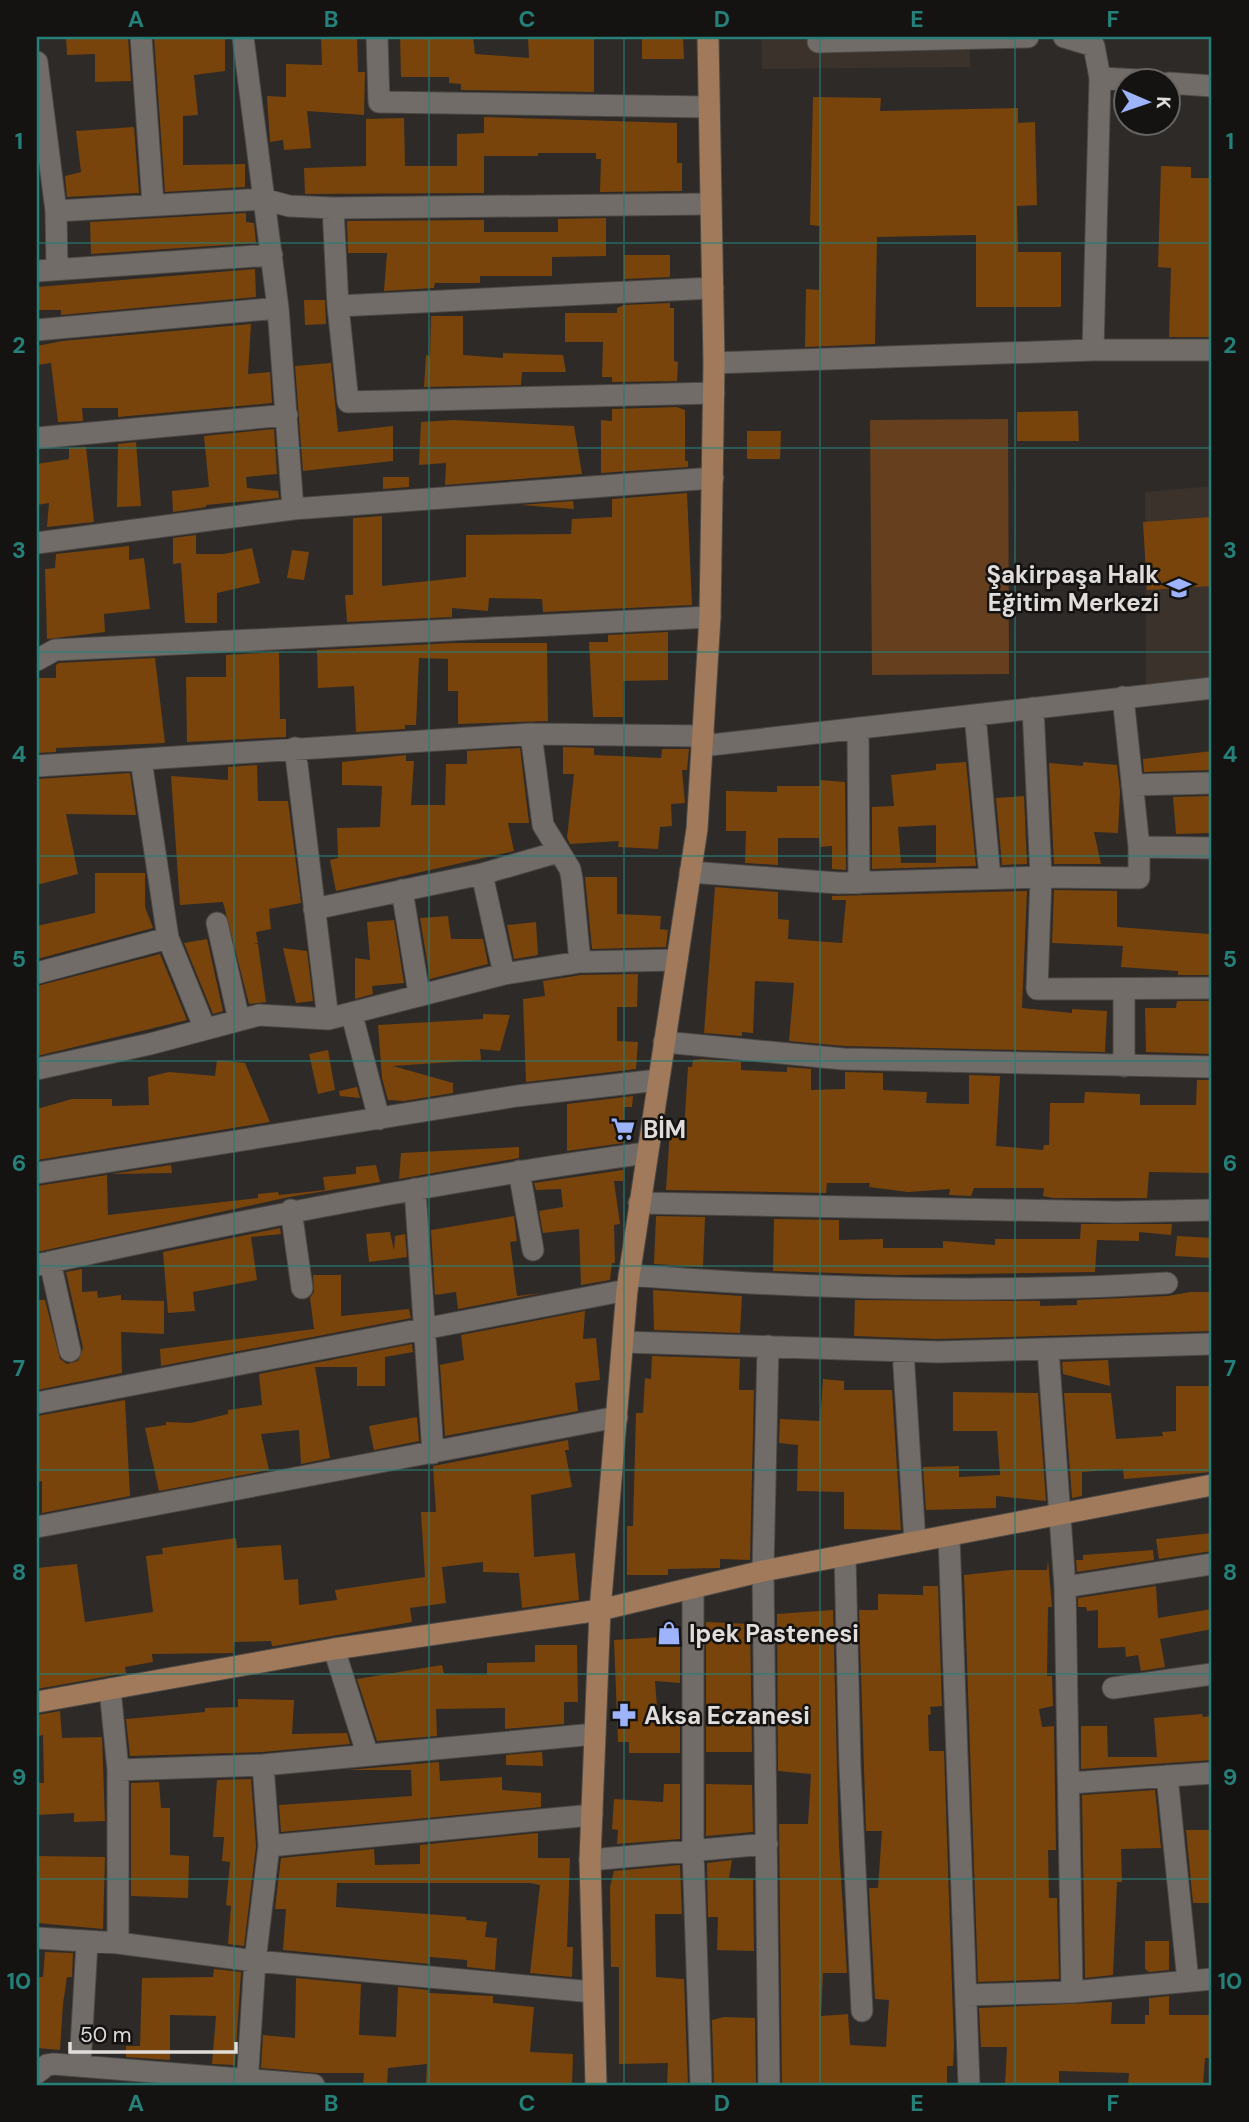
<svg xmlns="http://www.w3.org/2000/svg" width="1249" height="2122" viewBox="0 0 1249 2122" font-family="'DM Sans',sans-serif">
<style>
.built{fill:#3a322b}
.green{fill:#66401e}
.building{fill:#78440c;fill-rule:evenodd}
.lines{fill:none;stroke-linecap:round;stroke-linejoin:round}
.minor-casing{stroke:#4b4845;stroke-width:23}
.major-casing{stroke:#4b4845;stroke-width:23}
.minor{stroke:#716c68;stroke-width:21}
.major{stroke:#a07a5a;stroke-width:21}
.grid{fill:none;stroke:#248079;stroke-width:2;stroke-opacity:0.55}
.labels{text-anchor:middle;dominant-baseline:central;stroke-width:5;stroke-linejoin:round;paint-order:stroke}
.poi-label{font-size:24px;font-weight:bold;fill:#e0dddb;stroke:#151312;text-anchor:start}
.neatline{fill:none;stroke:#248079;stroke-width:2.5}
.grid-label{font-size:23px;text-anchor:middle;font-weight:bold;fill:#248079}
</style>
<rect width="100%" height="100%" fill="#2e2a27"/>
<path class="built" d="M761,37H970V67L762,69Z
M1212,486V684L1146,689L1145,492Z"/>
<path class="green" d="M1008,419L1009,674L872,675L870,420Z"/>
<path class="building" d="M66,37H128L131,81L95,82V54L67,55Z
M154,37H225V71L194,75L198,115L183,116V165L245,164V187L165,192Z
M321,37H357L358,72H365L364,115L307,111L311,148L284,150L283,140L270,142L267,96L286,97V64L322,65Z
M400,37H473L475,54L529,58L528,37H594V92L461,90V84L449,83V77H401Z
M642,37H683L684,59H642Z
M813,97L881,98L880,111L1018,108V123L1035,122L1037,205L1017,206L1018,252H1061V307H976V235L877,237L875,344L805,347L806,289L819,290L820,226L810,225Z
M484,117L677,123V163H682V191L600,192L601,159H596V153H538V156H484V193L305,194L304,168L366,166V119L404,118L405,166H457V134L484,133Z
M134,127L139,193L67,197L65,176L81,172L76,131Z
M1161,166L1191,167V178H1212V337H1169L1171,268L1158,267Z
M246,213V222L254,223L256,243L91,254L90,222Z
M606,218V256L552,257V276H480V283H435L434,288L384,291L387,253H348L347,221L484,220V232H558V219Z
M624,255H670V277L624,279Z
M255,269L256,297L61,315V310H37V287Z
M304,300H325L326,324L305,325Z
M670,303V308H674V361L678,362L677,381L612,382V377H602L603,342H565V313H617V308L624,305Z
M431,316H463V355L503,358V353L563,355L566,372H522L521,385L424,387L426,355L430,356Z
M251,324L248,374L270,372L272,403L118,417V408H82L83,421L58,422L51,363L37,365V346L62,341Z
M331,363L338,432L393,426V461L303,471L295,366Z
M677,407L685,410V461H688V467L601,473V420L612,421V409Z
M1078,411L1079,441H1017V412Z
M453,420L574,426L582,474L445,485L446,463L419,465L421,422Z
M274,429L277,474L246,477L247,488L278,491L279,498L206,505V507L173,512L172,491L209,487L204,436Z
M747,431H781L780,459H747Z
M136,442L141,506L117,507L118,444Z
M86,447L94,522L47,527L49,503L37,505V464L69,459V448Z
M383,477H409V487L383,489Z
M687,493L692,605L543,612L542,599L489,598L488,611L452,608V617L347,622L345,595H353V518L382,516V586L466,577V535L571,534L572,519L612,517V499Z
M573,501L574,509L520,505Z
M1212,517V586L1147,590L1143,522Z
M196,535V554H224L252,548L260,583L217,593V623H185L181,563L173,564V538Z
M129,546V560L144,558L150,609L104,614L105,632L47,639L45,569L55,568L56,554Z
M292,550L309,552L304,580L287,578Z
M668,632V680L623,681V717H593L589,642H608V635Z
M454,643H547L548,721L458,724V691H448V659L419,658L416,725H405V729L356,732L354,686L318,688L317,650Z
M279,652L280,719H286V737L187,742L186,677H226V655Z
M155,658L165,743L56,748V752L37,753V678H56V665L59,663Z
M563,747L594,748V755L661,758L662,749H689L687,770H682L685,803L671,804L672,826L660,827L658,849L618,847L619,841L570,844L567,838L574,774H563Z
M520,748L529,823H508L514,851L336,891L330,860L338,858L337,828L380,827L382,786L342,785V762L406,755V761H414L411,805H445L446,764H467V751Z
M1212,751V770L1144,772L1143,759Z
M966,762L976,866L872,869V807L894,806L891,775L936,770V764ZM936,825V863H901L898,827Z
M1083,762L1117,765L1120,792L1118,833L1094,832L1101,864H1054L1049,763L1083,766Z
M257,765L258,801H288L301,903L269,909L271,929L256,932L258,943L253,944H258L266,1002L249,1004L223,902L180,905L171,776L228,780V767Z
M130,773L136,815L66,814L78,874L37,885V779Z
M820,780L845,782L846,870L832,869V846L820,847L819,838H778V865L745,863L746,831H726V791L777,792V786H820Z
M1024,796L1027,864L1002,865L996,798Z
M1212,796V833L1176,834L1173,797Z
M95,873H145V907L153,928L37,959V926L95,913Z
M585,877H617V914L661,916L660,929L668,930L666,947L592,949Z
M715,887L778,892V919L789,920L788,939L842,943L846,900H832V896L1027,891L1022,1008L1072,1013V1009L1107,1011L1105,1052L844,1046L789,1041L794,983L755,981L753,1033L742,1032V1036L704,1033Z
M1054,890L1117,891V927L1209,934L1212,975H1178V971L1121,967L1123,946L1052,943Z
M448,916L451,939H483L488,964L430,979L420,918Z
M394,920L404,983L372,986L373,994L355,999V958L370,960L367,922Z
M536,922L538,955L514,959L507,925Z
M207,939L223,1011L213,1014L184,943Z
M283,948L307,951L313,1001L296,1003Z
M160,954L187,1020L37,1056V986Z
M638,974L637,1007H617V1041L638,1042L636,1069L526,1082L523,999L545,996L543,981L581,975Z
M1177,1001H1212V1054L1146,1052L1145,1008H1176Z
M483,1014L510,1015L500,1051L480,1049L481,1060L393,1066L453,1083V1093L404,1101L388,1100L382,1078L378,1025L483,1019Z
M328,1050L335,1090L318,1094L309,1054Z
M702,1059L741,1062V1070L787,1072V1067L811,1069V1090L845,1089V1072L883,1073V1090L927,1092L926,1103L969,1104V1075L1000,1076L996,1146L1043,1150L1044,1145H1049L1050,1103H1084L1085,1092L1140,1094V1105H1196L1197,1080H1212L1211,1173L1149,1172L1147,1198H1053L1043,1196L1044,1188H974L971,1196L949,1195L950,1189L908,1192L869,1187L870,1183H827L826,1193L666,1190L670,1130L684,1131L688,1067H692L693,1060Z
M217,1060L245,1063L270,1122L37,1160V1109L72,1099H112V1106L149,1105L148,1077L169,1072L215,1076Z
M357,1087L360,1098L340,1096L339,1091Z
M633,1096L632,1107H624L623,1143L567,1151V1104Z
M519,1147V1158L399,1179L401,1153Z
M171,1165L172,1173L111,1174Z
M376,1165L380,1182L289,1197L37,1252V1186L107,1175L108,1215L258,1198V1194L278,1192L279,1195L325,1190L323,1177L356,1174V1167Z
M623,1170V1181H614L620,1224L614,1225L615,1263H612L610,1280L581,1285L579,1229L543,1233L539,1211L563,1207L561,1189L536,1190L534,1183Z
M514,1216L517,1241L510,1242L517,1296L542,1293L458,1309L456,1292L435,1295L431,1230Z
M656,1216L705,1217L703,1267L654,1264Z
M774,1219L839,1220V1240L883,1239V1248H943V1241L995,1245V1239H1080L1081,1224H1172L1171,1235L1139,1232V1241L1097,1240L1095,1272L898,1275L773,1271Z
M280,1228L281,1234L251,1237L257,1280L193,1292L195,1311L168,1313L163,1252L153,1254Z
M390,1232L394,1251L395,1236L405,1234L407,1257L369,1262L366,1234Z
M1177,1236L1212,1238V1258L1175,1256Z
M82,1269V1292L97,1291L98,1298L121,1295V1300L164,1301V1334L121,1332L122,1373L37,1390V1300H45L60,1359L67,1364L78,1361L83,1348L66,1272Z
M313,1275H341V1316L409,1309L411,1318L161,1366L160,1349L314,1329L310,1298L314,1292Z
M653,1290L742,1296L740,1333L654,1330Z
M1190,1292H1212V1331L938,1339L854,1336L855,1300L1040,1301V1306L1077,1305V1300L1168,1296Z
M585,1311L583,1339L596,1338L600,1380L575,1383L578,1411L445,1436L440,1365L464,1360L461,1335Z
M412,1344L413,1352L385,1357V1386H357V1367H315L330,1458L301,1464L299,1430L261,1434L269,1470L159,1491L145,1428L166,1425V1422L191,1423L228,1414V1410L262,1405L259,1374Z
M652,1356L740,1359L739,1390H754L750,1560L720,1559V1568L668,1569V1575H627V1526H633L636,1413H643L645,1378L651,1379Z
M1108,1360L1110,1386L1063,1374L1062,1362Z
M823,1379L844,1381V1390H892L901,1530L844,1529V1492L797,1491L798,1445L779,1443L780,1419L820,1421Z
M1176,1386H1212V1472L1124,1479L1123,1469L1082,1472V1496L1072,1498L1064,1393H1111L1116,1439L1163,1436L1162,1432L1176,1431Z
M953,1392L1038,1393L1046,1501L996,1496V1508L926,1510L923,1467L959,1466V1477L1000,1475L997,1431H953Z
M125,1400L130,1496L42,1513V1481L37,1482V1416Z
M417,1417L419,1441L374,1450L369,1426Z
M568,1440L569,1450H565L572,1487L531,1495L534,1557L575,1553L579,1600L522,1608L519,1573L483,1572V1562L442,1567L446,1603L410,1608L412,1622L275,1646H272L271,1641L234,1642L233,1653L152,1654L153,1662L125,1667L126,1673L37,1689V1568L77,1564L85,1622L153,1612L146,1556L163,1554L162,1548L236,1538L237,1548L281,1545L284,1580L298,1579L299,1605L337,1600L335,1590L425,1577L421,1512H436L433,1466Z
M1212,1533V1551L1159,1559L1156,1539Z
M1153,1550L1154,1560L1077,1572L1076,1560H1083V1555Z
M1048,1560L1052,1607H1048L1047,1676H1052L1053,1706L1039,1709L1042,1727L1054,1726L1056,1850H1048L1049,1898H1057L1059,1979L978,1982L964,1575L1010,1570H1047Z
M923,1586H938L942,1706L930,1707L931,1714L928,1715L929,1751H944L954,2046L953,2066H947V2085H782L779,1824H808L811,1774L778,1771L777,1614L833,1610L839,1846L847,1973H823L821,2016L848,2014L850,2045L886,2047L889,2000L875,1999L869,1888H878L882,1831H866L859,1610H878V1594L923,1595Z
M1156,1586L1158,1618L1212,1609V1629L1160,1639L1165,1667L1141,1671L1138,1655L1126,1657L1125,1647L1098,1648V1610L1087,1611L1086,1607H1078V1598Z
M706,1622L750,1624L752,1752H706Z
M662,1627L680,1628V1683L655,1681L658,1719L680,1720V1753H629V1742H618L614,1640L662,1637Z
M535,1645H577L578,1702H564V1724L505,1729V1708L436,1709L437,1736L377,1741L357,1679L442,1665L444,1674L487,1675V1663L535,1662Z
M238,1699L294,1700L292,1734L347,1733L350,1744L262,1752L130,1756L126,1719L205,1712V1708L238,1707Z
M60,1711L62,1738L102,1737L105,1821L74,1822V1813L37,1815V1783H44L43,1735L38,1736L37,1715Z
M1202,1714L1203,1717L1212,1716V1760L1081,1769V1726H1107L1108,1757H1157L1154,1718Z
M542,1752L543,1766L506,1765V1755Z
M439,1762L440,1781L502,1777V1790L541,1793V1807L281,1832L279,1805L412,1796L411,1770H348Z
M251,1779L256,1846L244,1946L228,1944L231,1906L226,1905L230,1862L222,1861L224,1837H213L217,1780Z
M159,1782L161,1808H170V1855L189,1856L188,1898L131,1896V1783Z
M664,1784H680V1839L617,1844L618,1830L612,1829L614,1799L663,1802Z
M706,1784L752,1785L753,1832L706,1836Z
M1155,1790L1161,1848L1121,1849L1122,1882H1117L1113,1975L1085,1978L1082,1795Z
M1186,1830H1212V1903H1193Z
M538,1833V1858H570L567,1947H573L572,1977L530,1973L540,1885L530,1883H337L336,1907L466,1917V1920L487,1922L485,1937L497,1938L495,1970L467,1967V1960L430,1957V1964L283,1950L286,1909H275L281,1858L374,1849L375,1865L420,1864V1845Z
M37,1856L105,1857L103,1929L37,1923Z
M732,1860L729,1878L753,1879L754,1951L717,1950L718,1917H708L707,1863Z
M680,1865L682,1914H655L656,1977L684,1979L688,2085H667L668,2063L619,2064V1967H611L610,1887L614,1871Z
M1145,1941H1169V1970L1149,1972L1145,1969Z
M45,1952L73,1953L72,1977H67L63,2004L60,2050L37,2048V1977H43Z
M214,1969L241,1972L235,2065L212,2064L216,2016L170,2015V2060L126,2057V2046H140L142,1978L213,1977Z
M296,1978L361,1984L359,2035L396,2037L398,1987L428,1990V1993L493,1996V2003L534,2007L530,2052L573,2054L572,2085H426L427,2064L388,2068L387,2085L363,2084L364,2073H318L261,2068L263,2035L295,2038Z
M1169,1996V2015H1212V2058H1205L1203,2085H1128L1129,2073L1059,2071V2085H1005L1007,2047H981L979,2008L1112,2002L1111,2024H1145V2015H1149V1998Z
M724,2017L755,2018L756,2085H714L712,2020Z"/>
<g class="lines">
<g class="minor-casing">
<path id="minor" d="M141,37L153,204
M243,37L278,308L293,509
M377,37L379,102L709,107
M1064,37L1094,46L1100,78L1139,80
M818,42L1028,37
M37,62L56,211L57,268
M1168,83L1212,86
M710,204L333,208L338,306L713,288
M56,211L263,199L289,206L333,208
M37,271L272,255
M338,306L348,402L714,393
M37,330L278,308
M1093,350L1100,78
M714,363L1093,350H1212
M37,438L287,415
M37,543L293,509L713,478
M37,660L55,650L710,617
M1033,708L1041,877L1139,878V847L1123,697
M975,715L990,878
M858,728L859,883
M531,734L543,825L570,869L572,879L580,962
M702,746L1212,688
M295,748L328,1019
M141,760L168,938L205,1029
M37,766L531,734L704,736
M1132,785L1212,783
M1139,847L1212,848
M690,872L838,883L1041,877L1037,989L1212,988
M482,874L504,974
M402,890L419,994
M314,909L482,874L558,852
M217,923L239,1020
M37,973L168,938
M1124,990V1066
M352,1015L379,1119
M664,1042L843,1059L1212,1067
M37,1069L150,1044L259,1015L328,1019L504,974L580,962L677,960
M519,1171L533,1250
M37,1173L517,1096L658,1080
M415,1189L433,1453
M639,1203L1117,1212L1212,1210
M291,1210L302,1288
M50,1262L70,1351
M37,1265C239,1221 441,1181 646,1153
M629,1275C808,1289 988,1294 1167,1283
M623,1342L938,1352L1212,1344
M768,1346L763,1571L769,2085
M1048,1349L1065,1587L1072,1992
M903,1351L915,1542
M37,1403L627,1290
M37,1527L617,1417
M949,1536L969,2085
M845,1555L850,1767L862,2011
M1065,1587L1212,1564
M693,1590V1851L701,2085
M334,1649L367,1753
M1113,1688L1212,1674
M110,1689L118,1770V1943
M118,1770L263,1765L595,1734
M1167,1776L1188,1981
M1070,1783L1212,1773
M269,1846L592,1815
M590,1860L767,1844
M37,1938L118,1943L255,1961L593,1992
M967,1995L1072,1992L1212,1979
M80,2065L87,1943
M37,2073L47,2065L54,2064L314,2085
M247,2085L255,1961L269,1846L263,1765"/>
</g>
<g class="major-casing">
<path id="major" d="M37,1702L334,1649L600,1610L763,1571L1212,1485
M596,2085L590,1860L600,1610L627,1290L697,829L710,617L714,363L708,37"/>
</g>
<use href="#minor" class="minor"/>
<use href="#major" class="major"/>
</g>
<path class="grid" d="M234,37V2085M429,37V2085M624,37V2085M820,37V2085M1015,37V2085M37,243H1212M37,448H1212M37,652H1212M37,856H1212M37,1061H1212M37,1266H1212M37,1470H1212M37,1674H1212M37,1879H1212"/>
<defs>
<g id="school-bare" transform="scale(1.89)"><path d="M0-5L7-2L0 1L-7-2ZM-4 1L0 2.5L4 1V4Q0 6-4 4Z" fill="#9db4fd" stroke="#151312" stroke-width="2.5" paint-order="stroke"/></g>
<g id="supermarket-bare" transform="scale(1.89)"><path d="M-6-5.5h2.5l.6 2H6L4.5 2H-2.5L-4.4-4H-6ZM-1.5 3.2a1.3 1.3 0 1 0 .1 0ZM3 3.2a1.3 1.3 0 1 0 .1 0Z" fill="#9db4fd" stroke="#151312" stroke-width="2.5" paint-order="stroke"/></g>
<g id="shop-bare" transform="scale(1.89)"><path d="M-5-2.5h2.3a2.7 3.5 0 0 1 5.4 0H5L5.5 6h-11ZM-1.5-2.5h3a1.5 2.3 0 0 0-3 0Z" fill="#9db4fd" stroke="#151312" stroke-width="2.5" paint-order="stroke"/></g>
<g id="pharmacy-bare" transform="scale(1.89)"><path d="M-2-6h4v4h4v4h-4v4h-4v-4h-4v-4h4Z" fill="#9db4fd" stroke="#151312" stroke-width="2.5" paint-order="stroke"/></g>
</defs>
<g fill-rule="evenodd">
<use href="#school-bare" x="1179" y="588"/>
<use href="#supermarket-bare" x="623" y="1129"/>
<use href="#shop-bare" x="669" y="1633"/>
<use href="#pharmacy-bare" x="624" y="1715"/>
</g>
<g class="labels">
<g class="poi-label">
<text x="1159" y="574" text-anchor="end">Şakirpaşa Halk<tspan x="1159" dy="28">Eğitim Merkezi</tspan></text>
<text x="643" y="1129">BİM</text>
<text x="689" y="1633">Ipek Pastenesi</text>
<text x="644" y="1715">Aksa Eczanesi</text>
</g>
</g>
<rect width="1249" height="2122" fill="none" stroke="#151312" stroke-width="77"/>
<g transform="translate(1147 102) rotate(92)"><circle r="33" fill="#151312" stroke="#666462" stroke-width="2"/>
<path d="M0-5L12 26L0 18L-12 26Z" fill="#9db4fd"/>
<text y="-10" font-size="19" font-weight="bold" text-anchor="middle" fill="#e0dddb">K</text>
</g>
<path d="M70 2042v10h166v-10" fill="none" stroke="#e0dddb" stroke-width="3.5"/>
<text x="80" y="2042" font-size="21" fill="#e0dddb" stroke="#151312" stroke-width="5" paint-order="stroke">50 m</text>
<rect x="38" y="38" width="1172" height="2046" class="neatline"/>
<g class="grid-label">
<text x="136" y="27">A</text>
<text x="331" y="27">B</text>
<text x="527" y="27">C</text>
<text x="722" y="27">D</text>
<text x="917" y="27">E</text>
<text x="1113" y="27">F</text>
<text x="19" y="149">1</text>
<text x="1230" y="149">1</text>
<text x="19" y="353">2</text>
<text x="1230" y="353">2</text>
<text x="19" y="558">3</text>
<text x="1230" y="558">3</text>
<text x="19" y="762">4</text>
<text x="1230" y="762">4</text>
<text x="19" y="967">5</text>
<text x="1230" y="967">5</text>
<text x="19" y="1171">6</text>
<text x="1230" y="1171">6</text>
<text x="19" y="1376">7</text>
<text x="1230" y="1376">7</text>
<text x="19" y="1580">8</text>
<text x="1230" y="1580">8</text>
<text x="19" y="1785">9</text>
<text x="1230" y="1785">9</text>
<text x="19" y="1989">10</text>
<text x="1230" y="1989">10</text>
<text x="136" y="2111">A</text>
<text x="331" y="2111">B</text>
<text x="527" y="2111">C</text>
<text x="722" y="2111">D</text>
<text x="917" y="2111">E</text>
<text x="1113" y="2111">F</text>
</g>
</svg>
